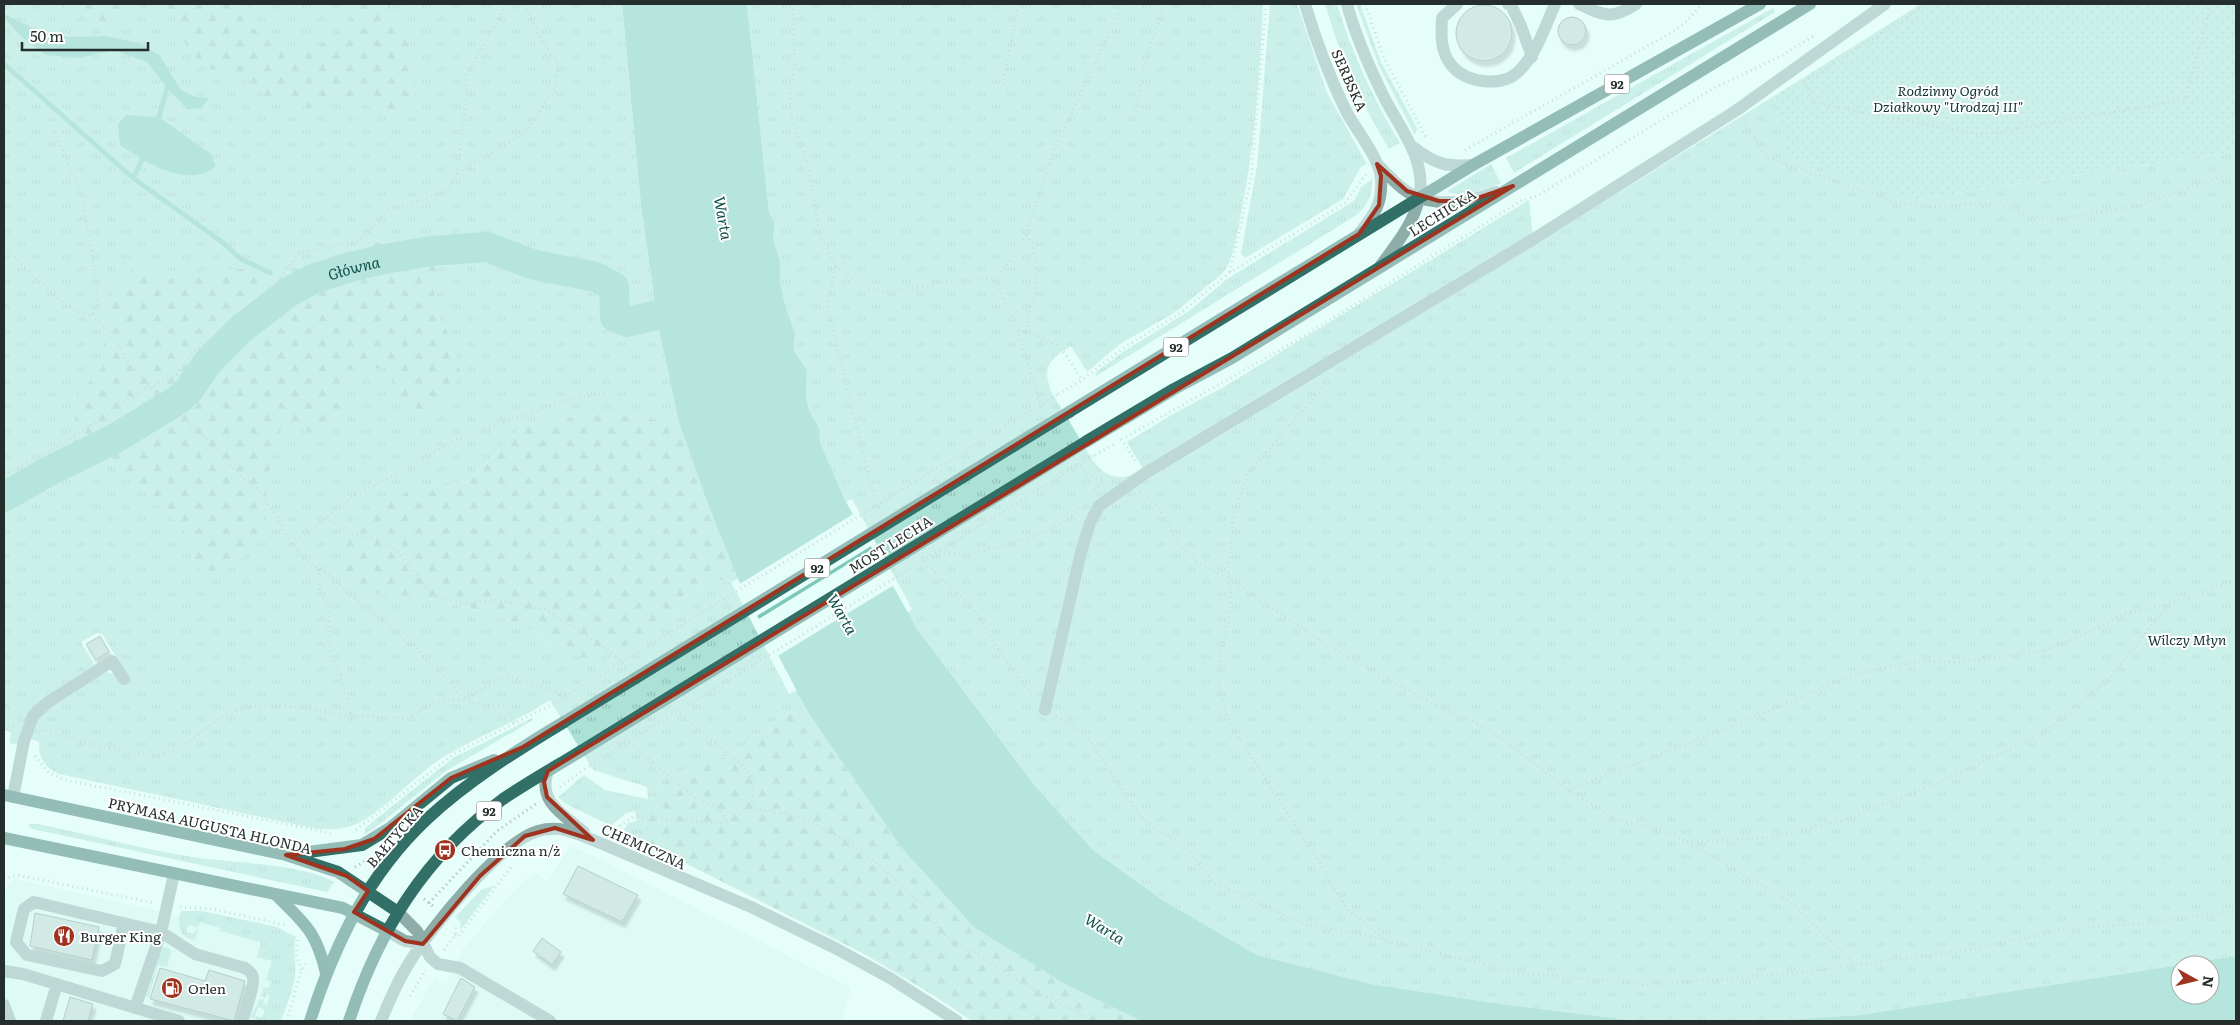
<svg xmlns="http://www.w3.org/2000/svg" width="2240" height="1025" viewBox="0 0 2240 1025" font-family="Literata,serif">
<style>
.built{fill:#d2f5ee}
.grass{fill:url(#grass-tufts)}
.forest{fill:url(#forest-firs)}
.garden{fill:url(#garden-dots)}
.water{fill:#7dc7bb;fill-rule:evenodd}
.pier{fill:#e5fef9}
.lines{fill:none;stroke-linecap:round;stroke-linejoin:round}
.stream{stroke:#7dc7bb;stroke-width:5}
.river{stroke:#7dc7bb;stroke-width:30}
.building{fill:#b9d2cd;stroke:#7d938f;filter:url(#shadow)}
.path{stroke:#a5b9b5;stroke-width:3;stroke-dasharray:1 4;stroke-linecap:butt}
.minor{stroke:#8fada8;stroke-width:12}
.major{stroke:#326f66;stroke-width:12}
.path-bridge{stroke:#a5b9b5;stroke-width:3;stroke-dasharray:1 4;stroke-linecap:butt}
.major-bridge{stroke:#326f66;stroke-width:12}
.marked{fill:none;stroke:#9e3420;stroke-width:4;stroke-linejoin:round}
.labels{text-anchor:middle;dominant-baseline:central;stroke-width:4;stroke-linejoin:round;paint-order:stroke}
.shield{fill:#fff;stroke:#666d6b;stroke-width:1}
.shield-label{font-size:12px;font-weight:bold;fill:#242e2c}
.street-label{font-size:14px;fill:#242e2c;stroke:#fff}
.park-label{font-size:14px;font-style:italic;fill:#10342f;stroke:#fff}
.poi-label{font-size:14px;fill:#242e2c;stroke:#fff;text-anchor:start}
.water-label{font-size:15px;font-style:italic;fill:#0e4f47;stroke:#fff}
</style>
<defs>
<pattern id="grass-tufts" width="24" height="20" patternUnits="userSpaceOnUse" patternTransform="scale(1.25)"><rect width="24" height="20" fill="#abe1d7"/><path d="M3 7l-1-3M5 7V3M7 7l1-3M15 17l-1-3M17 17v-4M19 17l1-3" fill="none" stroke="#93c1b9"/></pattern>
<pattern id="forest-firs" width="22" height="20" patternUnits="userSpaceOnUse" patternTransform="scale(1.25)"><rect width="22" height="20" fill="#abe1d7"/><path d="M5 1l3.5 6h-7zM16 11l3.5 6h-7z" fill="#93c1b9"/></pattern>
<pattern id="garden-dots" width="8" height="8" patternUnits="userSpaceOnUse" patternTransform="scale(1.25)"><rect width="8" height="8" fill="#abe1d7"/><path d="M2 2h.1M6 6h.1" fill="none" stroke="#93c1b9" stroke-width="1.8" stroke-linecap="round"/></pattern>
<filter id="shadow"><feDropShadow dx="3" dy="5.5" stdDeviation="1" flood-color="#0004"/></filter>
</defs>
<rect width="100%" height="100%" fill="#e5fef9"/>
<path class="built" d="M569,846L594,856L851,988L841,1021H410L435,977L447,983L463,949L494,913L525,880L534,873L548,882Z
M16,879L283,939L274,1021H4V902L9,883Z"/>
<path class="grass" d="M4,4H622L641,205L658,325L679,423L606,413L526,423L469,481L419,485L371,592L450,602L498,616L536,632L562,655L673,615L686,595L715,579L731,582L789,694L797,690L809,714L791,712L769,724L738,752L678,773L662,785L651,800L645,824L636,838L625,833L624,830L628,823L637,821L635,811L626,813L611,826L566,804L558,797C568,790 574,782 584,775L605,790L648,799L647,787L593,770L550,700C515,724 475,736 439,760C413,777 389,806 362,821C349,829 332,830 317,829L59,774C45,768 38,758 39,742L30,739L38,715L105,672L128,677L102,634L97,633L81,642L96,667L41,703L18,745L9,743L11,732L4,730Z
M747,4H1263C1260,75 1254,154 1239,224C1235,241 1234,259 1222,274L1174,313L1120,344L1087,372L1071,346C1049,360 1041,366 1052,393L1094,462C1108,480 1125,481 1143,469L1127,442L1175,413L1222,388L1529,200L1534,245L1774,96L1789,156L1919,199L2236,151V956L1860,1015L1770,1021H1638L1507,1005L1371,984L1257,955L1164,901L1094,851L1035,786L917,629L907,613L912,609L852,499L846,502L821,445L818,425L809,411L806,395L807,370L794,351L795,333L786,308L780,283V261L773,239L775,224L769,213Z
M1270,4H1297L1327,93L1367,164L1361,167L1343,199L1245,258L1241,253L1257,166Z
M1325,4H1337C1352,53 1373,99 1400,143L1389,149C1361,103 1340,56 1325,4Z
M1356,4H1360L1381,62L1417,128L1415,135L1379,66Z
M1773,8L1775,12L1514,173L1506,158Z
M1491,164L1501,183C1485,190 1465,198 1448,192L1449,190Z
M1372,179C1373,195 1368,206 1355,216L1096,376L1095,373L1123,352L1189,311L1227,279L1354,201L1361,187Z
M532,718L533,720L446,771L375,828L364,834L366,827L453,758Z
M28,824H38C92,835 145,850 199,858C237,863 303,864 334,882L327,892L37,830L30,828Z
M495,885L461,929L460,928L461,923L455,917L481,890Z
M181,911H202L277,927L296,937C292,950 297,962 295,976C293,991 286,1007 281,1021H262L255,1019L256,1016L262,1018L265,1010L258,1007L254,1019L250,1017L260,999L264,1000L263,1004L267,1005L270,996L267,994L265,998L261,996L264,987L269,988L271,981L266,980L272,961L257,957L261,942L220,931V928L200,922L198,927L188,925L186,932L194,934L196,929H198L195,940C180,939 176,924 181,911Z
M163,947L170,949L171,953L167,967L158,965L149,997L146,996L159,950Z"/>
<path class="forest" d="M59,4H246L250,26L283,48L307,53L344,28L360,4H389L419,68L412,104L397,119L382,116L355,96L311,108L269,101L244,74L210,69L188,50L172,10L143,7L125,18L95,23Z
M395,235L439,259L433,307L453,342L461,374L440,410L406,413L387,368L338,370L344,404L323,434L282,425L270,468L259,543L233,567L200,573L183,529L133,479L74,442L76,396L102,368L107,300L137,263L179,282L222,269H317Z
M606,413L679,423L708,504L738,579L731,582L715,579L686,595L673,615L633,642L596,659L562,655L536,632L498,616L450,602L371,592L347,578L340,560L345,536L360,520L419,485L469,481L526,423Z
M791,712L809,714L901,847L1065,984L1141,1021H972L933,995L866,955L636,838L645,824L651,800L662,785L678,773L738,752L769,724Z"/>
<path class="garden" d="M1921,4H2236V151L1919,199L1858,181L1788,156L1774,96Z"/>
<path class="water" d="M622,4H747L769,213L775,224L773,239L780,261V283L786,308L795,333L794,351L807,370L806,395L809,411L818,425L821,445L846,502L917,629L1035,786L1094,851L1164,901L1257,955L1371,984L1507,1005L1638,1021H1141L1065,984L974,927L901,847L809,714L738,579L708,504L679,423L658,325L641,205Z
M4,14L43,33L71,37L107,36L142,44L160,56L181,90L196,97L209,98L202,108L188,109L167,88L147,62L114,50L80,58L46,55L23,38L4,18Z
M126,115L159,117L211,154L216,166C188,190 145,162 120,145L118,124Z
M2236,956V1021H1770L1860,1015ZM2180,965H2210V995H2180Z"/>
<path class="pier" d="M855,513L873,545L755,617L738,585Z
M874,548L894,585L776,657L757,620Z"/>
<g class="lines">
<path class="stream" d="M4,64L133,178L222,242L241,259L270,273
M159,117L167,88
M133,178L142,160"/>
<path class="river" id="s1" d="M4,497L53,469L114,439L178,400L188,391L208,362L242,328L289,292L313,279L350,267L384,259L431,251L487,247L535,265L596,277L614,287L615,317L627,322L657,315L696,314"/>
</g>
<path class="building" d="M1456 33a28 28 0 1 1 56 0a28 28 0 1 1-56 0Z
M1558 31a14 14 0 1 1 28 0a14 14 0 1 1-28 0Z
M100,636L109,652L96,660L86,644Z
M578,866L638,895L622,922L563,894Z
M35,913L99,927L92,960L30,946Z
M542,938L561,952L552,965L533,951Z
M160,968L205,981L209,970L245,981L234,1021L150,999Z
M461,978L475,987L457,1021L443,1014Z
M70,997L93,1004L88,1021H63Z"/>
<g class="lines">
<path class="path" d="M794,4L793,14L795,64L789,93L793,125L808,165L820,235L836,267L870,289L886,293L956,280L995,279
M1365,4L1384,58L1427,139
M1928,4L1804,82L1814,103L1981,135L2185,100L2211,4
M1008,88L1003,83L1019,4
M1135,116L1143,70L1162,13L1160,4
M1744,120L1767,158L1896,202L1926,207L1997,203L2029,216L2054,220L2142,205L2236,170
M1465,150L1676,30L1687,21L1702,4
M457,173L527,131L543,105L555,91L558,63L544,44L524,4
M4,246C23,265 65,313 92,315L98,308L95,271L82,195L53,130
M836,267L827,306L873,493L885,509
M1230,272L1251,178L1266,4
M92,315L115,337L128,363L193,428L213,444L234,469L257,489L277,518L292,544L303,558L332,577L357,601L386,621L396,634L418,650L433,669L449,681L458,693L474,703L505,706L515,723
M1019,331C1060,340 1061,347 1082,380
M1026,332L1030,308L1035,297L1036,266L1033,245L1026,235
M1329,380L1248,473L1233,518L1228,578L1231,594L1229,618L1219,662V690L1230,724L1315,856L1348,910L1386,941L1522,973L1649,985L1805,972L1981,948L2067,929L2147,923L2236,911
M1058,394L1082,380L1122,349L1179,314L1229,273L1345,203L1366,174
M1043,412L1018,331L995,279L1010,261L1026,235L1055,148L1123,4
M1126,437L1301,338L1521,201L1537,196L1714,88L1781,56L1815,35
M1121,439L1137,463
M1095,455L1114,444
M1076,464L1090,476L1109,482
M4,475L35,460L80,433L143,390L177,374L192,353L276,291L281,276L299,253L356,242L365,237L379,217L387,211L439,194L450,186L457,173L467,94L466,76L507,4
M1095,490L1103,481
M1140,492L1159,508L1178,543L1197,562L1228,578L1327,645L1431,703L1472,721L1500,737L1568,790L1616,819L1673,834L1792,903L1854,964
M326,518L352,533L380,540L398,551L434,596L465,604L496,600L545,609L603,646L628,668
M292,544L351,498L460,438L559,402L605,393
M934,552C946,553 958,554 969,553C999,549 1061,531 1080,508
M922,557L933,571L969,603L1006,661L1033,696
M319,569L320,593L329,606L328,642L332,656L340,674L351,716L407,718L430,705L446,700L467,699L500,678L511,677L551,690L572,701
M1056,716L1076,727L1092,743L1139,815L1156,830L1184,845L1215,883L1301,923L1386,940
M4,729L11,725L16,724
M41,730C71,737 132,758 160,754C189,750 203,726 228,714C264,696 313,711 351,716
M625,740L696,798L719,808L727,822
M35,756L48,772L65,780L331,833
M560,787L590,765
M1568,790L1740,723L1855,674L1919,661L1963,662L2043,651L2066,642L2124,614L2186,599L2236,579
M750,808L799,816L850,843L878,864L928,910L942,932L952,942L974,952L1041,994L1097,1021
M356,830L455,753L553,704
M615,835L620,826L634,816L714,823L727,822L750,808L754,793L750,772L674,708
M1687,842L1772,837L1851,818L1949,778L2042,734L2105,683L2170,603
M355,867L369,859
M4,879L17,875L154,903
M424,899L434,907
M429,903L497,831L536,804
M180,907L212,909L285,925
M455,935L458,937L512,866
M298,940L296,953L301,971
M444,950L455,935L456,925L455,924
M410,996L426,970
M287,1021L301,971L307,961"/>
<path class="minor" d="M1305,4C1316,41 1329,76 1346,111C1356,130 1380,158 1381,179C1383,203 1374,215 1359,234
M1347,4C1355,35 1368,64 1382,93C1398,127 1428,159 1419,199C1413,225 1394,247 1379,268
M1457,4L1442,18C1441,34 1440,52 1452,66C1467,83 1502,88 1519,71C1537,53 1545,27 1555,4
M1508,4L1511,5L1521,26L1532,57
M1579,4C1604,16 1612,20 1636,4
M1413,147C1435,164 1446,167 1473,165
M1377,164C1390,176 1403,193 1420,198C1445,206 1473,201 1496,192
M1045,710L1081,552L1090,523L1099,506L1144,474L1532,240L1737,110L1885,4
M548,771C537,802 563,814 584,832
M13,797L24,741L33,716L47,703L112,661L124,679
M398,912L417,931L430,957L438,964L460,968L550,1021
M124,923L115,964L102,971L27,955L16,942L24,909L34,902L161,932L195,954L245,968C248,970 252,973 253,977C255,986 245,1012 242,1021
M387,931L405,941L423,944
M4,971L23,974L179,1021
M4,1005L10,1021
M135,1008L161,932L174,874
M46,1021L57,984
M381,1021C389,1001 398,981 409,963C430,929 500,842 538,831C559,825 574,832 593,840L751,907L835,948L890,978L957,1021"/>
<path class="major" d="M1069,412L1473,165L1760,4
M1087,441L1174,389L1232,358L1810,4
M4,795L286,855L338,872L398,912
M4,838L343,908L387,931
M293,854L362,845L390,828L451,778L494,760
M276,895C305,924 316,931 326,973
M310,1021C334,946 368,874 427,819C468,781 516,751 564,722
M349,1021C379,930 425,856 503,799C528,782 555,767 581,751"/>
<path class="path-bridge" d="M553,704L1058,394
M590,765L1095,455"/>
<path class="major-bridge" d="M564,722L1069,412
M581,751L1087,441"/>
</g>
<path d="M0 0H2240V1025H0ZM1377,164L1407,191L1439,201H1469L1513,186L548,771L544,782L547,797L593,840L555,828L525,836L480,876L423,944L405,941L354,912L368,891L347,876L286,855L345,849L374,839L451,778L523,747L1359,234L1379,205L1381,176Z" fill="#e5fef9" fill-opacity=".55" fill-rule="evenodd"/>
<path class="marked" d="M1377,164L1407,191L1439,201H1469L1513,186L548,771L544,782L547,797L593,840L555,828L525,836L480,876L423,944L405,941L354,912L368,891L347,876L286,855L345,849L374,839L451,778L523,747L1359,234L1379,205L1381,176Z"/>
<defs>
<g id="bus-disc" transform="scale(1.125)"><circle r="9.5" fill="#9e3420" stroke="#fff"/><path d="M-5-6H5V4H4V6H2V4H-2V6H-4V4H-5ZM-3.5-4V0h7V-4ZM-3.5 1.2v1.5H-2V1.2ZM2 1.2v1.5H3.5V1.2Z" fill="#fff"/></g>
<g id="restaurant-disc" transform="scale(1.125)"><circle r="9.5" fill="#9e3420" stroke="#fff"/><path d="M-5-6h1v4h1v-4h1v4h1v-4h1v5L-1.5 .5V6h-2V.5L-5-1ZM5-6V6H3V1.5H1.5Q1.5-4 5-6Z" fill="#fff"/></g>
<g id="fuel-disc" transform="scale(1.125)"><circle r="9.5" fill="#9e3420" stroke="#fff"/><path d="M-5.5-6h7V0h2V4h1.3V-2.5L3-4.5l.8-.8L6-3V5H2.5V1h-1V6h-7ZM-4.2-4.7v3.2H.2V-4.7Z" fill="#fff"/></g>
</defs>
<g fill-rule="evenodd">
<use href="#bus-disc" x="445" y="850"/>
<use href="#restaurant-disc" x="64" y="936"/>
<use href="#fuel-disc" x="172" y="988"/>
</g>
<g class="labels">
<g class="shield">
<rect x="1604.5" y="74.5" width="25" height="19" rx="4"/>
<rect x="1163.5" y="337.5" width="25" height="19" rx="4"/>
<rect x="804.5" y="558.5" width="25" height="19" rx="4"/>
<rect x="476.5" y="801.5" width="25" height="19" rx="4"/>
</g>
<g class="shield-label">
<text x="1617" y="84">92</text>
<text x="1176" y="347">92</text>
<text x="817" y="568">92</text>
<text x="489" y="811">92</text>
</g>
<g class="street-label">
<text transform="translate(1350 80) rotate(66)">SERBSKA</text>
<text transform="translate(1442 212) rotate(-32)">LECHICKA</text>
<text transform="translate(890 544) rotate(-32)">MOST LECHA</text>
<text transform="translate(210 825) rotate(13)">PRYMASA AUGUSTA HLONDA</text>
<text transform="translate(394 836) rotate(-49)">BAŁTYCKA</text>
<text transform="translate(644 846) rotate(24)">CHEMICZNA</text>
</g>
<g class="park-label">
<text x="1948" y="90">Rodzinny Ogród<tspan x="1948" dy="16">Działkowy "Urodzaj III"</tspan></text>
<text x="2187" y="639">Wilczy Młyn</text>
</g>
<g class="poi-label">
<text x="461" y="850">Chemiczna n/ż</text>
<text x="80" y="936">Burger King</text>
<text x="188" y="988">Orlen</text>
</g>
<g class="water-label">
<text transform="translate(724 218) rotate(80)">Warta</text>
<text stroke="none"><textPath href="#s1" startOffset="425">Główna</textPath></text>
<text transform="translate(843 614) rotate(60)">Warta</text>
<text transform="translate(1105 928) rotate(31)">Warta</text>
</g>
</g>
<rect width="2240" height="1025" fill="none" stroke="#242e2c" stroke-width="10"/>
<g transform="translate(2195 980) rotate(98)"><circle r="24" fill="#ffffff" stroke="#a7abab"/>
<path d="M0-4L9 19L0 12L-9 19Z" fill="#9e3420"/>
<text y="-8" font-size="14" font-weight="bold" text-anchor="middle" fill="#242e2c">N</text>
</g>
<path d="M22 42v8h126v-8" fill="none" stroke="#242e2c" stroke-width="2.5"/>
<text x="30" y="42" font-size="15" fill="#242e2c" stroke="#ffffff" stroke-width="4" paint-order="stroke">50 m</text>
</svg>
